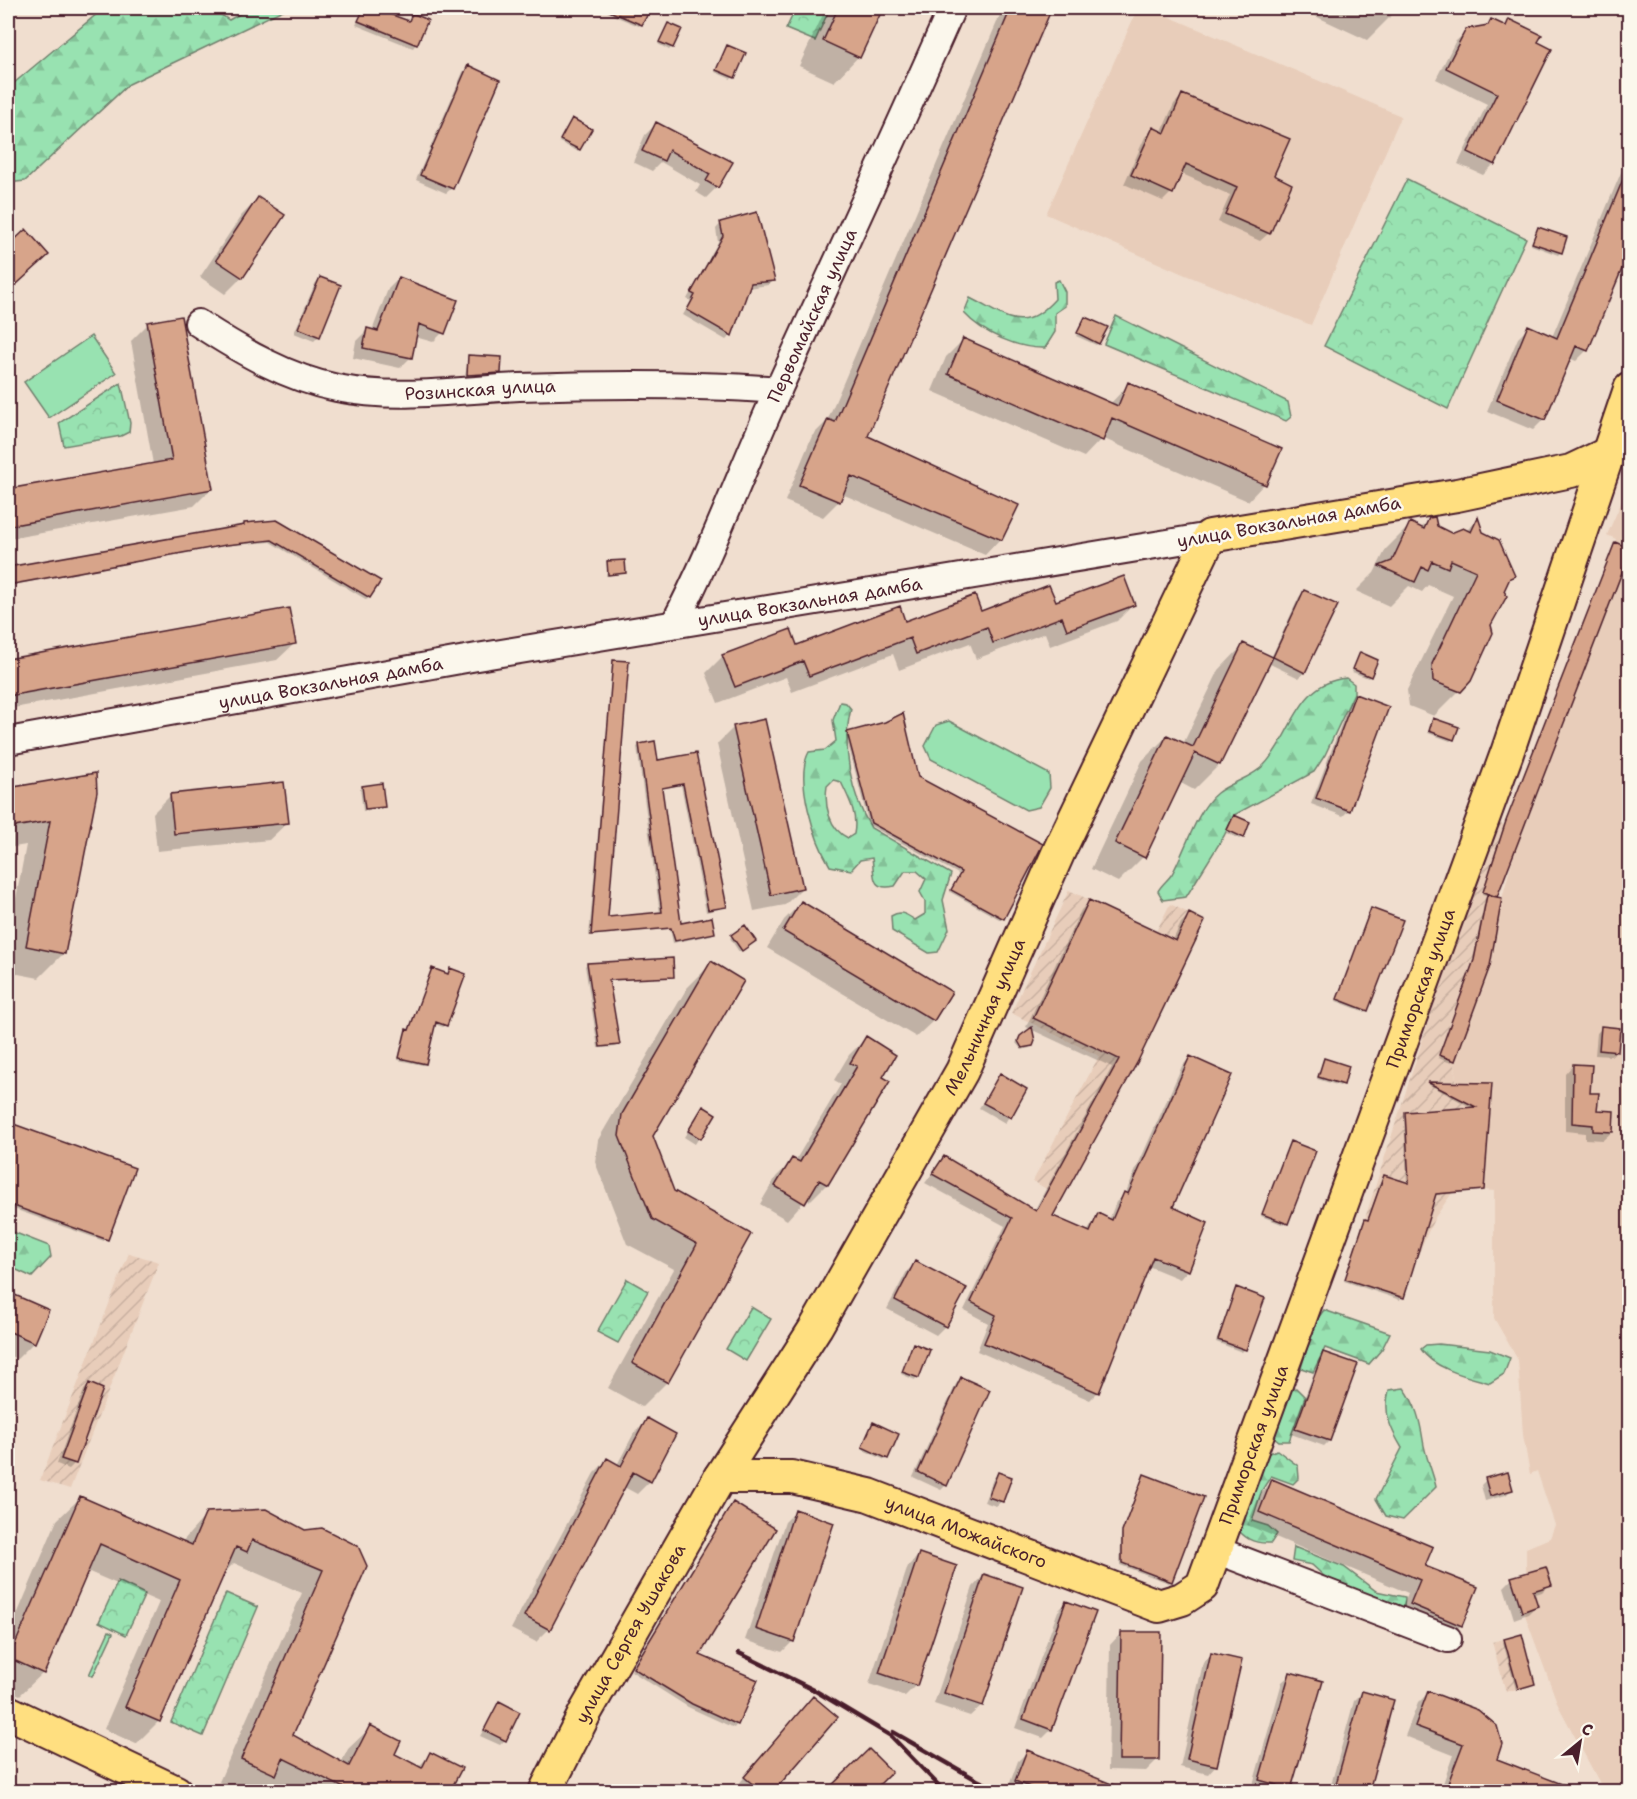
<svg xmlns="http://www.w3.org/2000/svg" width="1637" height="1799" viewBox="0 0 1637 1799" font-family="'Shantell Sans',sans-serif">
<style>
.built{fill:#e8cdba}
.industrial{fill:url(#industrial-furrows)}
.grass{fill:#98e2b1;stroke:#71806e;stroke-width:1.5}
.forest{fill:url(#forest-firs);stroke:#71806e;stroke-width:1.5;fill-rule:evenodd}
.park{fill:url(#park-crowns);stroke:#71806e;stroke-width:1.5}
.shadow{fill:#0003}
.building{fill:#d7a48a;stroke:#4a1f2b;stroke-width:1.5}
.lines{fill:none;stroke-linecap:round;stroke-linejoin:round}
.minor-casing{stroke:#4a1f2b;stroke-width:30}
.major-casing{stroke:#4a1f2b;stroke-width:36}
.minor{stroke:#fbf7ec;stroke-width:26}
.major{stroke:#ffdf80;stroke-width:32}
.rail{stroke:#4a1f2b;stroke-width:4.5}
.labels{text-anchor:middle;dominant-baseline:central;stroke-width:5;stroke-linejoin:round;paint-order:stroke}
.street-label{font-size:18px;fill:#4a1f2b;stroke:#fbf7ec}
</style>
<defs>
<pattern id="industrial-furrows" width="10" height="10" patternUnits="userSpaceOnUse" patternTransform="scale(1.5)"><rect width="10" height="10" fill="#e8cdba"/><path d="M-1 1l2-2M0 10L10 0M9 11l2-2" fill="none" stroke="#c8b0a0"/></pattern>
<pattern id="forest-firs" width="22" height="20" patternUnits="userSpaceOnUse" patternTransform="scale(1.5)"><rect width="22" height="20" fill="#98e2b1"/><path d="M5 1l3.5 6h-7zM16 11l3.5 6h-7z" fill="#84c198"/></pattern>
<pattern id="park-crowns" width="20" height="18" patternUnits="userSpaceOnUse" patternTransform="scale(1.5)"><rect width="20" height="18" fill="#98e2b1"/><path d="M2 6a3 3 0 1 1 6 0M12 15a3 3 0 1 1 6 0" fill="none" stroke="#84c198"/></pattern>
</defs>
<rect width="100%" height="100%" fill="#f0decf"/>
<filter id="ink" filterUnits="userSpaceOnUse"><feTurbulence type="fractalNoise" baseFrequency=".0167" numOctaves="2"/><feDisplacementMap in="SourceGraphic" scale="12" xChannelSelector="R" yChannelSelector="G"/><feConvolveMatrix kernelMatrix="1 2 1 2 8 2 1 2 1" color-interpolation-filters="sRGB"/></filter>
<g filter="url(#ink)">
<path class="built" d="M1138,8H1149L1401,116L1311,325L1183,274L1046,214Z
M1629,485V1791H1604L1558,1705L1511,1577L1526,1573V1548L1550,1538L1555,1525L1537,1471L1530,1474L1523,1435L1518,1360L1494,1318V1191L1484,1190L1492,1083L1456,1082L1455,1061L1490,966L1502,899L1520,830L1585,620L1615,542L1616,539L1607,535Z"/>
<path class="industrial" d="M1493,821L1520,830L1497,896L1502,898L1490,966L1455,1061L1456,1082L1492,1083L1484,1190L1452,1193L1434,1219L1417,1257L1359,1237Z
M1069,890L1156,932L1170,904L1205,921L1138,1061L1048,1190L1033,1181L1099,1056L1011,1013Z
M129,1253L159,1262L70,1489L40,1480Z
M1522,1634L1535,1684L1506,1692L1492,1642Z"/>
<path class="grass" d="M91,336L116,373L49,418L24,382Z
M949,721L1049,774L1050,788L1039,807L1026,810L931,759L925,746L936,725Z
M109,1631L113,1633L93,1676L89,1675Z"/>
<path class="forest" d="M104,8H215L214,10L229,20L250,8H287L129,84L25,181L8,183V88Z
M1059,280L1065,292V306L1055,313V332L1045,348C1018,349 982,333 964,313L970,298C1006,316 1022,336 1055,299L1054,282Z
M1116,316L1288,402L1291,417L1286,421L1104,344Z
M1346,678L1354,684V693L1325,755L1314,772L1234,815L1224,836L1186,897L1163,900L1158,891C1162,884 1168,880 1172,874C1185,851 1197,809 1217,793C1231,782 1252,778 1264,765C1293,735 1296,683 1346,678Z
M840,702L846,703L851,709C841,747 851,795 871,828L951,874L943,900L949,929L938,952L929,953L892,931L891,916C901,910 906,914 915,920L925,914V901L920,892L926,879L917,871H905L895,886C869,892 875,873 872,858L860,860L851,870L830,866C815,841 794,779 809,752L825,750L836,741L833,720ZM833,780L841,782C849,799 858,814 854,834L848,838C829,829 824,805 827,786Z
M8,1230L49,1246L51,1257L32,1277L8,1266Z
M1324,1310L1390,1333L1382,1349L1369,1364L1325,1348L1313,1372L1301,1368L1315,1322Z
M1439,1344L1490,1350L1510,1358L1504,1374L1490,1383C1469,1377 1433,1369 1421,1349L1426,1345Z
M1296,1388L1305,1397L1289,1441H1279L1274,1437L1291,1389Z
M1404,1388C1416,1404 1420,1421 1423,1440C1425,1456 1433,1472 1436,1487L1403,1520L1386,1516L1376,1499L1402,1448C1390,1428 1383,1413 1389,1390Z
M1277,1450L1298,1466L1299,1478L1293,1484L1271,1476L1262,1490L1252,1521L1268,1526L1277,1534L1271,1543C1252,1544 1244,1538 1233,1524L1255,1458Z
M1294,1547L1344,1567L1376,1591L1405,1597L1403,1616L1325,1577L1312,1565L1292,1561Z"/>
<path class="park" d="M796,8H830L815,41L786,29Z
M1407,179L1526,238L1448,409L1324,346Z
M121,383L130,423L129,432L121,436L64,446L59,423Z
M627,1279L648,1291L618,1343L597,1332Z
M751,1307L771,1319L746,1361L726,1349Z
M118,1581L145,1594L126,1635L99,1622Z
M226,1593L258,1607L203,1736L171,1722Z"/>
<path class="shadow" d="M364,8L408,22L413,15L416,44L413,48L356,25Z
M615,8H649L639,26L612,15Z
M826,8H882L858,57L834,82L799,66Z
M1003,8H1050L866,437L1000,539L985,555L842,494L839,501L823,517L785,501L812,436L827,421Z
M1298,8H1396L1392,15L1367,40Z
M1492,21L1504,27L1509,21L1494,164L1483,175L1458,164L1487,104L1436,79L1455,42L1467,31L1486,27Z
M668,24L672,47L669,50L658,44Z
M725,49L733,77L731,79L715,72Z
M468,67L452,188L446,193L416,180L463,72Z
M1182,96L1272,176L1269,233L1260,241L1218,222L1230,195L1180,173L1171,193L1163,201L1124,184L1145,137L1153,129L1161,133L1174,104Z
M570,122L579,149L577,151L559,142Z
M656,124L731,163L717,187L706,198L696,192L700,185L661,162L652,171L633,162L645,135Z
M1630,151V248L1587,350L1576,361L1569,358L1544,419L1533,430L1487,411L1518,338L1529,327L1552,337Z
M258,199L242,277L225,294L200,277L241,216Z
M721,223L773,280L768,285L748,288L731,335L726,340L683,315L691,301L687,299L718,242L716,229Z
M1538,228L1561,252L1558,255L1531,245Z
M26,232L30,272L8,292V248Z
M320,278L319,336L314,341L294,333L315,284Z
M399,278L444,331L433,342L415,337L411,357L400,368L353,358L356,341L367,330L372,331L388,289Z
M1084,321L1098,343L1096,345L1076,336Z
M148,324L211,489L194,506L8,539V491L153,464L131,341Z
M963,340L1110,404L1129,384L1264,484L1248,501L1102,438L1084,457L932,391L946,357Z
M469,356L500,372L465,376Z
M1430,519L1436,527L1451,535L1466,531L1477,520L1482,533L1513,575L1507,582L1470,680L1434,716L1409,706L1407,690L1453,596L1428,585L1422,592L1409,586L1389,606L1356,591L1374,573L1386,549L1411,524L1420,529Z
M277,521L369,597L367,600L270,542L223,546L8,586V569L241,527L244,524Z
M1630,531V540L1625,537Z
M1616,544L1630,549L1494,898L1488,966L1451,1063L1438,1058L1472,964L1485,899L1489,896L1482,894L1504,825Z
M608,562L624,573L606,576Z
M1305,591L1304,673L1299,678L1268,663L1219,765L1194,790L1179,782L1143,857L1118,882L1091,869L1142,761L1167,736L1183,744L1219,670L1243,645L1271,658L1299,597Z
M1055,603L1134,604L1117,621L1050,646L1045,633L976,659L970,643L899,670L893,654L792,692L786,677L718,703L706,673L723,656L796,647L904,623Z
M288,610L294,644L277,660L8,709V660Z
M1358,656L1370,676L1368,678L1352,672Z
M613,662L607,919L660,914L637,747L640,745L656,762L695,755L725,906L723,908L706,912L681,785L660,789L680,924L714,933L711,935L673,943L670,929L589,936Z
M1356,696L1387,708L1348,811L1343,816L1311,804L1350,701Z
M1434,720L1453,739L1450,741L1428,733Z
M734,727L802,888L785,905L754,911L717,744Z
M848,734L916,778L1003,918L1001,920L950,892L960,875L869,825L846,736Z
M95,775L64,953L39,978L8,972V941L26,845L8,848V789Z
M362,787L383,806L381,809L363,811L360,789Z
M171,795L287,823L269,840L157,851L153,813Z
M1234,817L1243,837L1240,839L1226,833Z
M1089,902L1172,942L1181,923L1189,915L1051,1217L1087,1232L1098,1215L1109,1220L1116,1202L1125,1194L1182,1066L1190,1058L1171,1208L1188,1270L1180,1279L1148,1266L1098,1392L1090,1400L977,1351L988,1323L964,1310L1005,1226L925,1183L944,1158L1034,1211L1112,1067L1026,1027L1081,910Z
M801,903L950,992L933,1021L916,1037L767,948L784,920Z
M1370,912L1367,1010L1365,1012L1336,1001Z
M745,927L752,943L739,952L730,938Z
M712,963L652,1135L673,1192L749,1234L667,1382L642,1407L608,1388L674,1269L627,1244L595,1162L598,1140L687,988Z
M587,964L673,976L608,981L618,1045L616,1047L598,1048L585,966Z
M451,969L446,1025L443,1027L434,1024L425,1063L423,1065L398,1060L404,1033L408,1031L431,972L447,976Z
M1602,1028L1617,1051L1611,1056L1595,1055L1597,1033Z
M1021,1037L1031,1045L1029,1048L1022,1050L1016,1043Z
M866,1038L881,1077L888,1081L827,1184L810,1201L806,1199L787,1220L760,1204L776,1177L793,1160L795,1161L841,1084L834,1080L849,1055Z
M1325,1060L1342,1084L1340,1086L1317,1079Z
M1573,1065L1596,1112L1612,1132L1603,1140L1585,1139V1133L1565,1131V1074Z
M1000,1075L1025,1090L1005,1123L979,1108Z
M1428,1084H1490L1482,1190L1434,1195L1400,1300L1344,1281L1363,1223L1367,1222L1382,1178L1384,1176L1407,1184L1404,1116L1474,1109Z
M703,1108L714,1114L695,1144L684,1137Z
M8,1124L133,1169L104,1241L8,1207Z
M1290,1143L1287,1223L1284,1225L1261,1216Z
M916,1263L964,1288L945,1326L936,1335L887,1309L907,1271Z
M1235,1291L1245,1349L1242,1352L1216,1342Z
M8,1294L47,1311L34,1342L17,1359L8,1355Z
M912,1347L928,1351L915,1380L901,1374Z
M1324,1353L1329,1441L1324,1446L1291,1434L1319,1359Z
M961,1379L946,1485L941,1490L913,1477L956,1384Z
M89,1385L75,1463L69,1469L57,1464L84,1390Z
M647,1420L650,1481L637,1494L624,1487L549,1629L536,1642L511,1629L594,1473L607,1460L617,1465L634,1433Z
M873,1424L887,1458L885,1460L861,1449Z
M998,1473L1002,1501L996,1506L984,1502L993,1479Z
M1145,1476L1171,1581L1169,1583L1120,1565L1121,1535Z
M1486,1480L1511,1490L1506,1495L1485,1501L1481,1485Z
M1273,1481L1424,1566L1461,1625L1448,1638L1398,1617L1408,1593L1247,1525L1260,1494Z
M80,1498L182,1542L207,1514L304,1532L357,1547L291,1736L341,1763L348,1749L371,1727L393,1754L418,1767L431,1754L459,1769L448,1792H283L266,1783L257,1792H241L219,1782L302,1593L234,1563L223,1574L159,1721L136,1744L104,1729L159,1602L87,1571L43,1673L20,1695L8,1690V1636L57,1520Z
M730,1508L698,1655L737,1724L734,1728L688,1707L631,1671Z
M796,1511L793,1641L782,1652L745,1640L785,1522Z
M919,1555L916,1685L905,1696L869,1684L908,1566Z
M984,1575L982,1705L970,1716L934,1704L973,1587Z
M1512,1579L1550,1584L1542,1592L1533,1595L1536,1606L1528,1614L1514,1619L1504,1587Z
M1066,1603L1051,1730L1043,1738L1015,1728L1058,1611Z
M1121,1633L1157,1760L1146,1771L1108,1770L1110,1645Z
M1505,1640L1533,1684L1531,1686L1516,1690L1503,1642Z
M1212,1654L1216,1765L1208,1774L1180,1767L1203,1663Z
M1291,1674L1290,1789L1287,1792H1263L1252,1788L1282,1682Z
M1362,1693L1392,1701L1367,1792H1329L1354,1701Z
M1428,1693L1495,1760L1567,1786L1565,1792H1440L1453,1755L1405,1736L1418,1703Z
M499,1703L505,1740L500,1745L480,1736Z
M805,1706L836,1717L772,1792H743L737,1786Z
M869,1751L890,1772L871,1792H828Z
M1027,1752L1127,1792L1007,1791L1018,1761Z"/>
<path class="building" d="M364,8H373L409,21L412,13L428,20L417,45L358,21Z
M602,8H651L642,25Z
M838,8H883L860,58L823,41Z
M1011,8H1052L868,436L1019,505L1002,540L851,476L840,502L799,485L828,419L835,422Z
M1491,19L1506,26L1509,19L1542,35L1538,42L1552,49L1495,165L1468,152L1497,93L1446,68L1466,29L1488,25Z
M668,23L682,29L673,48L659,42Z
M727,45L746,53L735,78L716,70Z
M468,65L500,80L453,189L420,175Z
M1182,94L1290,139L1274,175L1292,184L1270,234L1225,214L1237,187L1186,164L1173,194L1131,175L1153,127L1165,133Z
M572,118L592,129L580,150L560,140Z
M656,122L733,162L718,188L706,181L710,174L669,150L664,161L642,151Z
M1629,165V252L1588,351L1576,346L1545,420L1497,400L1528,325L1557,338Z
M258,197L285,215L243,278L216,260Z
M757,212L775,281L751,283L732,336L687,310L695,295L691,293L723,236L720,222Z
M1538,227L1567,237L1562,253L1532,243Z
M26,229L49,255L8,292V246Z
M320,277L341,285L320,337L298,328Z
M399,277L458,300L445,334L419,324L412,358L363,348L367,328L378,331Z
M181,316L213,489L8,526V489L172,460L147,322Z
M1085,317L1108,327L1099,344L1077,333Z
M963,338L1118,406L1128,382L1282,449L1266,485L1112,418L1103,441L948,374Z
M468,355L502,357L501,373L467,375Z
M1435,517L1437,526L1451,533L1463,528L1471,532L1478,517L1483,532L1499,540L1515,576L1510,578L1504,591L1507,596L1491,625L1493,633L1471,681L1461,692L1433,681L1432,664L1476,571L1451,560L1448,568L1432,561L1428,570L1422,567L1415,582L1379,566L1392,561L1410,522L1424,529L1429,518Z
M277,520L381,581L370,598L272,540L226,545L8,585V567L244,525V523Z
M1615,542L1629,548V554L1497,897L1483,892L1506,821Z
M625,560L626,573L608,575L607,561Z
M1124,576L1135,605L1067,630L1062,617L993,643L987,627L916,654L910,638L809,676L803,661L735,687L722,655L791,629L797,645L900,606L905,621L975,595L981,611L1049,585L1056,601Z
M1304,590L1338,605L1305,673L1273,657Z
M289,608L296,644L8,696V659Z
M1243,643L1273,657L1220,765L1195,753L1145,858L1115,843L1167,735L1193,747Z
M1360,652L1378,660L1371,677L1353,669Z
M613,660L629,661L608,917L662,912L639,744L655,741L658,760L696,753L727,907L708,910L683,784L662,788L681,923L712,917L715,933L675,941L671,928L591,935Z
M1355,694L1389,707L1350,811L1316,798Z
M903,713L918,777L1043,844L1004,919L951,890L961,872L871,823L847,732L885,722Z
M1433,718L1459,727L1454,740L1429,731Z
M765,719L803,888L771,895L733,726Z
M96,773L97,792L65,954L26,946L50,821L8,828V788Z
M284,782L289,823L174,834L170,794Z
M382,783L385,807L365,809L362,786Z
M1234,815L1250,822L1244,838L1227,830Z
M1487,895L1502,898L1490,966L1455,1061L1439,1055L1474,960Z
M1089,900L1176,941L1189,913L1205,921L1138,1061L1053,1216L1090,1232L1098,1213L1112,1220L1124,1192L1128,1194L1190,1056L1232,1075L1173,1207L1208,1223L1189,1271L1153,1257L1099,1393L984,1343L996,1315L971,1302L1012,1218L932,1174L944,1156L1036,1211L1119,1059L1033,1018Z
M801,901L952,992L934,1021L783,931Z
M1371,908L1403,920L1368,1011L1337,999Z
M745,925L756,941L742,951L731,935Z
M673,958L674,977L609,980L620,1045L600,1047L587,963Z
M711,961L744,981L653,1136L674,1191L751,1234L668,1383L632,1363L697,1244L652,1219L619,1136L622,1114Z
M432,968L448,974L450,968L466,974L447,1026L436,1022L426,1064L399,1058L406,1029L409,1030Z
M1601,1026L1620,1028L1618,1052L1599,1050Z
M1032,1027L1035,1041L1033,1046L1022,1048L1018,1041L1020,1036Z
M866,1036L896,1055L883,1077L890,1081L828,1185L819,1180L805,1204L775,1186L792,1158L800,1162L857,1066L850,1063Z
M1324,1058L1349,1066L1344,1085L1318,1077Z
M1573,1064L1592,1065L1590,1093H1599L1597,1110L1614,1111L1613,1132L1593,1131V1125L1572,1123Z
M1000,1073L1027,1089L1011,1118L983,1103Z
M1427,1082L1492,1083L1484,1190L1436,1194L1404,1298L1345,1279L1365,1219L1368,1220L1384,1175L1409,1183L1405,1112L1476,1107Z
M703,1106L716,1114L701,1139L688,1131Z
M8,1122L135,1168L108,1240L8,1204Z
M1290,1141L1316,1151L1288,1224L1262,1214Z
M915,1261L967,1288L946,1327L895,1300Z
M1236,1287L1265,1298L1246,1350L1218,1340Z
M8,1292L49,1310L35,1343L8,1331Z
M913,1343L930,1350L919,1378L902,1372Z
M1323,1352L1358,1364L1330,1441L1295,1429Z
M961,1377L990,1390L947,1486L918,1472Z
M89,1383L103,1389L76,1464L61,1459Z
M647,1418L676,1434L651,1482L633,1472L550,1630L524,1616L607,1458L621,1466Z
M873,1422L899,1434L888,1459L862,1447Z
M998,1472L1012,1477L1003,1502L988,1497Z
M1508,1472L1513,1490L1490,1496L1485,1478Z
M1144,1474L1204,1497L1172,1582L1122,1563V1532Z
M1272,1479L1433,1547L1425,1566L1478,1587L1462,1626L1410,1604L1420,1580L1259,1512Z
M80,1496L192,1545L206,1512L266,1509L305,1530L322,1528L358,1546L367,1566L293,1735L349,1766L370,1725L401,1741L395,1754L422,1768L430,1752L462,1768L450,1791H350L283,1758L276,1775L241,1759L323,1570L252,1540L247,1552L236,1547L160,1722L125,1707L180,1580L100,1544L44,1674L9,1658Z
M733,1502L776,1529L700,1655L758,1680L738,1725L692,1704L633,1668Z
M795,1509L834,1523L794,1642L756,1629Z
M919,1553L957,1566L917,1686L879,1673Z
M1546,1567L1552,1585L1533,1591L1538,1606L1522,1612L1511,1577Z
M984,1574L1023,1587L983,1706L944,1693Z
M1066,1601L1096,1612L1052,1730L1023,1719Z
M1121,1632H1161L1159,1760H1119Z
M1522,1634L1535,1684L1518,1689L1504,1639Z
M1211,1653L1242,1660L1217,1766L1187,1759Z
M1290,1672L1323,1681L1291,1789L1259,1780Z
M1362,1691L1394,1700L1390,1714L1369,1791H1334Z
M1428,1691L1478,1710L1497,1726L1502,1744L1497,1759L1580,1791H1445L1463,1744L1415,1726Z
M813,1696L838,1717L774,1791H761L744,1777Z
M499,1701L520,1712L506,1741L484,1730Z
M869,1749L892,1772L873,1791H826Z
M1027,1750L1129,1791H1040L1015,1781Z"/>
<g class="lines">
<g class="minor-casing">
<g id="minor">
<path id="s1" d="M198,323C241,351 287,378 337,388C396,400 460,390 519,387C606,384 691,383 778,390"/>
<path id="s2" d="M674,624C714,548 743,466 779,388C837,261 896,135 952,8"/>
<path id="s3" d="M8,741L477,657L1210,536"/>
<path d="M1216,1550L1448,1639"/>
</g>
</g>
<g class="major-casing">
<g id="major">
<path id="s4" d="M720,1477H792L869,1495L1159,1606L1182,1599L1202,1586L1507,753L1630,389"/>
<path d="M8,1712L176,1792"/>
<path id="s5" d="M545,1792L586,1711L720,1477L816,1327L962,1071L1060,849L1210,536L1457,495L1571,471L1609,453"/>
</g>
</g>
<use href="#minor" class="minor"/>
<use href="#major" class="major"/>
<path class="rail" d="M739,1653L814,1690L891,1736L945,1792
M893,1732L977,1780L1004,1792"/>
</g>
</g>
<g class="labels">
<g class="street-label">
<text stroke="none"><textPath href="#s2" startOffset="338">Первомайская улица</textPath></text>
<text stroke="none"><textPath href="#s1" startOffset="298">Розинская улица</textPath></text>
<text transform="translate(1289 522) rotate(-10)">улица Вокзальная дамба</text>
<text stroke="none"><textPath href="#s3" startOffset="814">улица Вокзальная дамба</textPath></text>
<text stroke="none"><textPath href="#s3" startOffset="328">улица Вокзальная дамба</textPath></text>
<text stroke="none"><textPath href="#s4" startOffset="1146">Приморская улица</textPath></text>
<text stroke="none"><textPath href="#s5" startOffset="892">Мельничная улица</textPath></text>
<text stroke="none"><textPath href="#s4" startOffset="660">Приморская улица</textPath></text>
<text stroke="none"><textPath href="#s4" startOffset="255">улица Можайского</textPath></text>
<text stroke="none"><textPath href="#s5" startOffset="180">улица Сергея Ушакова</textPath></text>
</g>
</g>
<rect width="1637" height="1799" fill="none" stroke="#fbf7ec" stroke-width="30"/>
<rect x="15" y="15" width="1607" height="1769" fill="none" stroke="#4a1f2b" stroke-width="2" filter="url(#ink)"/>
<g transform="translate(1580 1742) rotate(30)" stroke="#fbf7ec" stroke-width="4.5" paint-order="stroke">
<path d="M0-4.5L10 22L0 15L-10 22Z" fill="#4a1f2b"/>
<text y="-9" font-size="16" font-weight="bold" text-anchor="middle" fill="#4a1f2b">С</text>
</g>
</svg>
